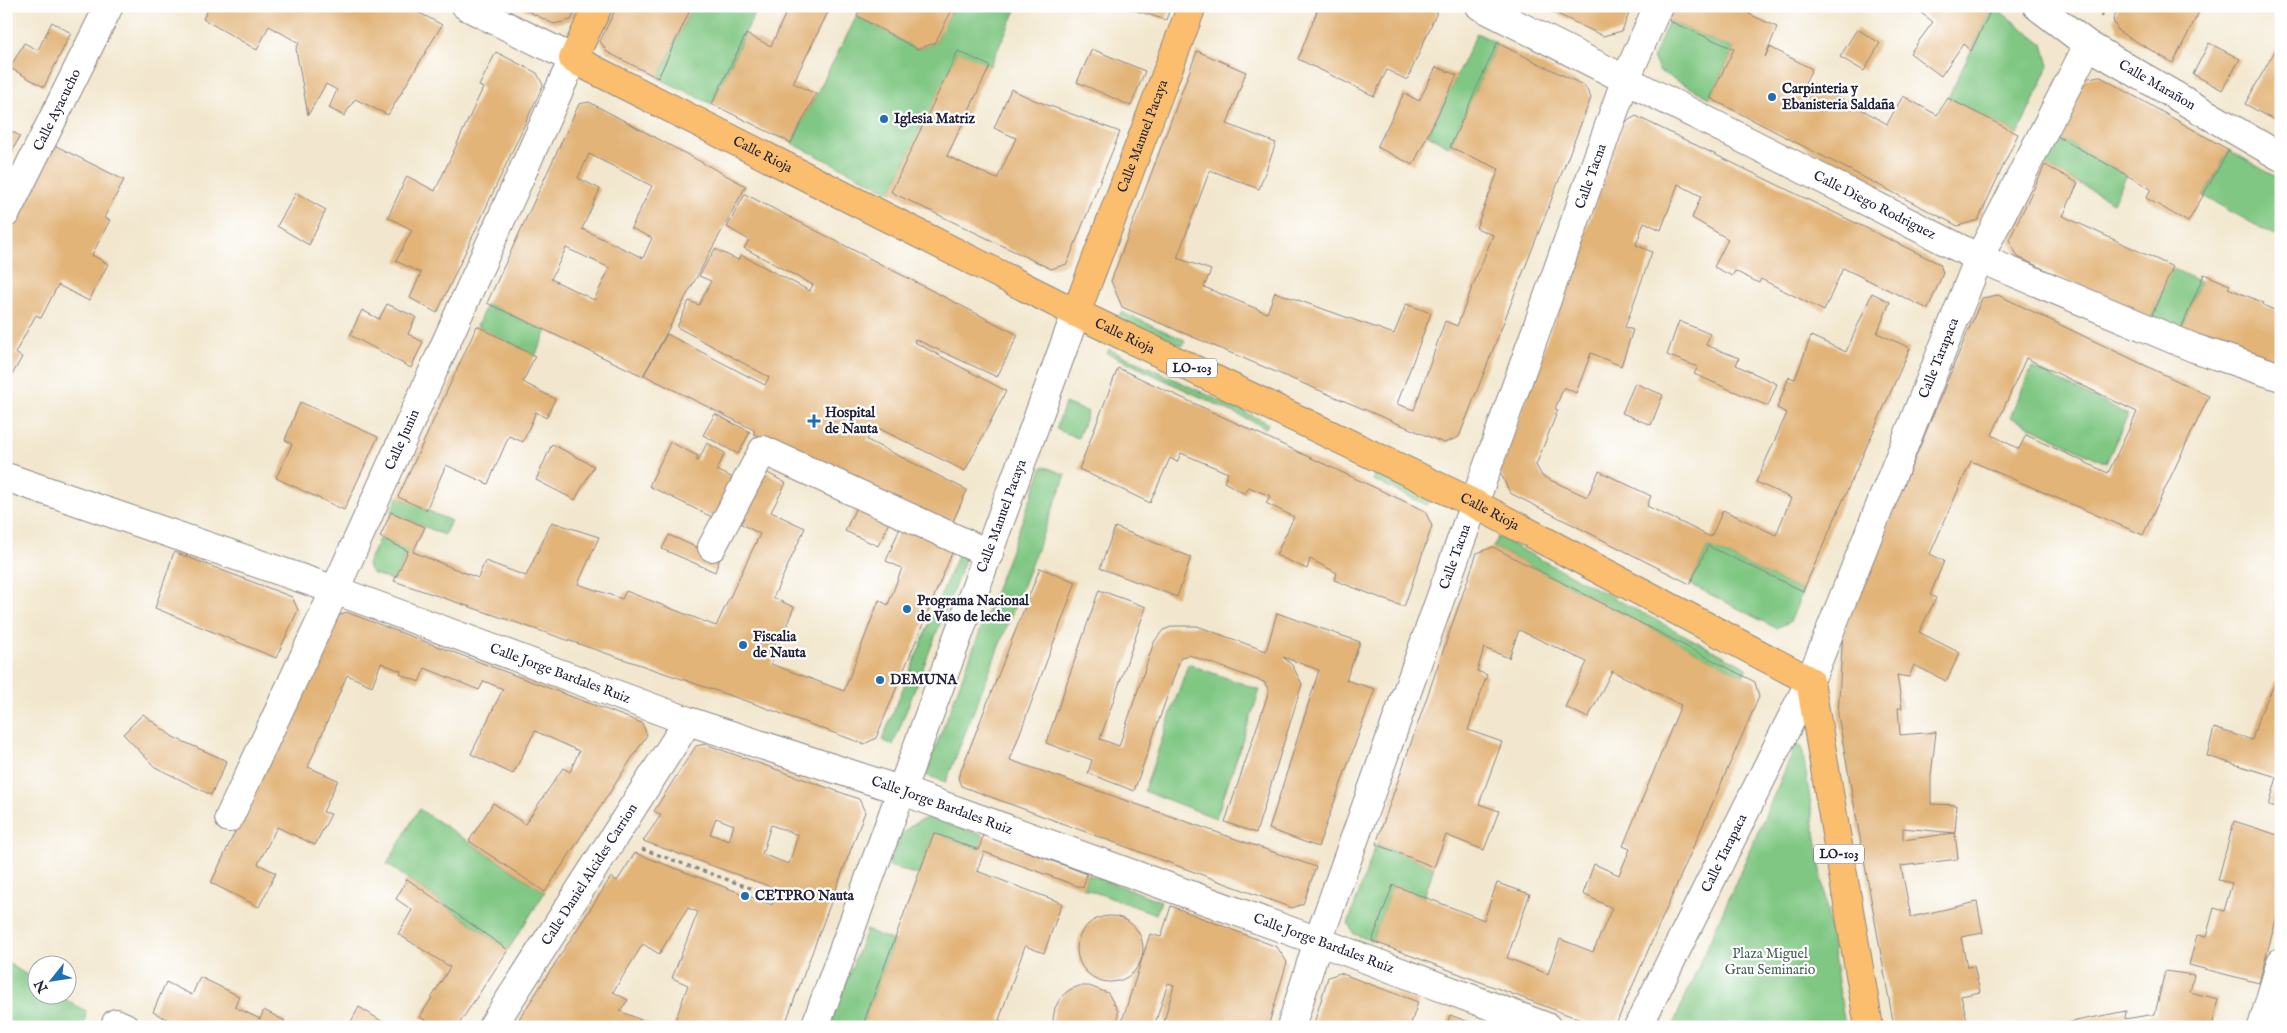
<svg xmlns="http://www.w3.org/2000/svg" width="2287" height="1033" viewBox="0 0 2287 1033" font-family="'IM FELL English',serif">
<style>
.green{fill:#80c783;stroke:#51745f}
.building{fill:#e2b478;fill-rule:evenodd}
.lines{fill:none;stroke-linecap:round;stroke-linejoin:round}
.minor-casing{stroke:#8a8484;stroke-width:30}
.major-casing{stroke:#8a8484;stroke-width:30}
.path{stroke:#8a8484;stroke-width:3;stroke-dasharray:4 4;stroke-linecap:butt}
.minor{stroke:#fff;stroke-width:28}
.major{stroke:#fbbe6e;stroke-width:28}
.poi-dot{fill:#1f6fb2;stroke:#fff;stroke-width:2}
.labels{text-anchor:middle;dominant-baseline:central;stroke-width:4.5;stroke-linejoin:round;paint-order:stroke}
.shield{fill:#fff;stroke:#646476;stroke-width:1}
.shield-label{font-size:12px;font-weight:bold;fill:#22223b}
.street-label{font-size:14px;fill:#22223b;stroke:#fff}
.poi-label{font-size:14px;font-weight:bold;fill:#22223b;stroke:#fff;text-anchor:start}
.park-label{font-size:14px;fill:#435c54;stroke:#fff}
</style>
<rect width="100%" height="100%" fill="#fff"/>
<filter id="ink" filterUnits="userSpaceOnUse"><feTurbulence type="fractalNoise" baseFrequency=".02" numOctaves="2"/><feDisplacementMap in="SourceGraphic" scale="10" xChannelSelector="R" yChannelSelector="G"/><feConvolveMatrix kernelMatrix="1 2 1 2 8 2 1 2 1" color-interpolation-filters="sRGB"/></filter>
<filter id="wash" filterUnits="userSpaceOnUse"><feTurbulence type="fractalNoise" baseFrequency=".0096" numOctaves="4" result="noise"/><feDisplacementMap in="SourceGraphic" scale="20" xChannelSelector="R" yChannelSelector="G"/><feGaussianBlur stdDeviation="1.12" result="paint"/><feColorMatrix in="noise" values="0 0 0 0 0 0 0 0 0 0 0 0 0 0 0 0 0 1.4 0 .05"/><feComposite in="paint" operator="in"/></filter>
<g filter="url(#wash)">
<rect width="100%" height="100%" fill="#f2e7ce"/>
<path class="green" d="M692,6H758L712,104L658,78Z
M954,6H1018L990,66L958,52L891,192L791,143L857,16L917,49L935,43Z
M1993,6L2043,44L2049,66L2018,134L1948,98Z
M1669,21L1734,49L1710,98L1659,71L1653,57Z
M1477,33L1497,43L1450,147L1428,135Z
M2057,136L2127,175L2113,202L2045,165Z
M2229,150L2281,180V239L2203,196Z
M2172,268L2200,282L2181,329L2150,319Z
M487,303L547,331L535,356L477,326Z
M1121,312L1185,340L1183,346L1118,319Z
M1109,349L1268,423L1266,428L1107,353Z
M2032,367L2128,415L2106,463L2010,417Z
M1065,403L1088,412L1078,438L1056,429Z
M1043,466L1066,475L946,782L925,775Z
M1375,473L1430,499L1427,505L1373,480Z
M398,497L451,521L444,535L391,512Z
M380,537L408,551L394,581L372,573L367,564Z
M1498,537L1747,668L1743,676L1493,547Z
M1708,546L1803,591L1790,622L1776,628L1690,584Z
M958,553L966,557L893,745L882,740Z
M1188,664L1260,690L1216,818L1144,791Z
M1796,745L1802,747L1845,1027H1672Z
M419,809L545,892L508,950L387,864Z
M927,818L983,835L979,850L934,834L918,875L889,866C899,839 898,829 927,818Z
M1376,844L1434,867L1424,897L1393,886L1372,941L1354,934L1348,924Z
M1087,874L1161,901L1156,914L1083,888Z
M866,930L894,941L862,1027H829Z
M6,962L37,981L38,996H60L86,1011L84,1027H6Z"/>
<g id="blocks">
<path class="building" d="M210,6H407L442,25L388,115L355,99L344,116L329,108L337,90L326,84L308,115L296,49L299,43L269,26L257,50L203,19Z
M517,6H578L571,20L554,24Z
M617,6H692L658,78L607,52L600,41Z
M789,6H831L793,83L816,94L791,143L712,104L746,34L771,46Z
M861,6H954L935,43L917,49L857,16Z
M1121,6H1171L1166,20Z
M1319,6H1426L1437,12L1407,80L1387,70L1374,96L1298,59Z
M1541,6H1632L1622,31L1603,36Z
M1676,6H1753L1749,14L1777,27L1765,57L1770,47L1812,69L1805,83L1849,102L1887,124L1903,96L1937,115L1948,98L2018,134L1978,220L1958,226L1710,98L1734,49L1669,21Z
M1912,6H1993L1971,51L1963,44L1941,76L1910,53L1933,22Z
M2119,6H2202L2173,63L2118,31L2113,20Z
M52,22L71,33L44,87L10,68L24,43L38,50Z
M1857,29L1880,43L1864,71L1840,57Z
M2281,40V124L2245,104Z
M1497,43L1585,86L1591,98L1459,437L1444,443L1122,307L1111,281L1197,51L1246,72L1227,124L1276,143L1259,189L1210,170L1177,258L1211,270L1204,287L1267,313L1275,292L1394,334L1406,304L1431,313L1397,404L1414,410L1445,321L1457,326L1493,235L1476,228L1499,169L1450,147Z
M2209,43L2240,59L2222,90L2193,74Z
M1092,49L1145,71L1131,106L1077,82Z
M958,51L990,66L947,156L997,179L1016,138L994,128L1011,89L1034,100L1120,132L1067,264L1051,269L891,192Z
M496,52L537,73L543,85L437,313L410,298L421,273L396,261L412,230L388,217L407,176L435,191L483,88L479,86Z
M1436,67L1457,75L1413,165L1377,147L1404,93L1419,101Z
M2099,76L2229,150L2188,222L2146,198L2151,189L2057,136L2084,79Z
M589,102L746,186L643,376L487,303L579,104ZM589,154L652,186L631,228L652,238L643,258L582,229L600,189L578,178ZM566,248L610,268L594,300L551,279Z
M1636,116L1940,264L1943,273L1928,309L1843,268L1824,311L1761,279L1759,283L1735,271L1732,276L1714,267L1728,239L1692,218L1701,196L1678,184L1661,230L1644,222L1636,245L1652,252L1625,327L1633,330L1621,366L1591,353L1576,393L1564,387L1555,409L1558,410L1536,465L1542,476L1587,497L1599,471L1651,496L1647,506L1711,537L1723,510L1776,535L1791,498L1756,482L1787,413L1777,408L1789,377L1795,379L1811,336L1846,352L1872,293L1890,302L1877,333L1910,348L1803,591L1708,546L1690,584L1510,493L1500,472L1624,123Z
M6,128L20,136L6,163Z
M50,143L124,180L104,218L110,220L92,255L108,264L89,301L58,285L41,318L36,315L15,353L22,357L6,386V230Z
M2045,165L2078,183L2063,216L2173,267L2150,319L2018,257L2009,240Z
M296,193L326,210L309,245L277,226Z
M745,194L1018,335L997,377L915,339L914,342L1006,391L965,471L874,426L867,440L967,490L950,528L754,434V430L644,375L667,334L765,385L769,377L677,327L689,301L699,305L711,281L699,276L715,249L738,260L741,255L810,291L811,288L813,285L744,248L749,240L727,227Z
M2204,274L2230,285L2228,288L2264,303L2263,305L2281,313V362L2181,329Z
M1998,295L2209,396L2143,535L1971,461L1930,554L1944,561L1930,595L1936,598L1919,632L1960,653L1946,681L1914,665L1909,677L1897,675L1902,708H1898L1900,735L1936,732L1931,776V804L1957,805L1955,833L1958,859L1901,866L1911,917L1977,902L1983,933L1961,937L1967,967L1974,966L1980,992L1961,996L1969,1027H1894L1838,715L1843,630L1982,298ZM2026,358L2137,412L2108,473L2026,435L2019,449L1992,435ZM1903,828L1955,833L1903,840Z
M387,304L416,317L408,334L423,342L411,368L350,335L362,310L379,319Z
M1679,321L1710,334L1706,345L1739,358L1736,365L1777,384L1768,406L1694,374L1698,367L1667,355Z
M477,326L535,356L523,382L555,399L546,418L536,412L523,442L509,436L488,484L446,465L426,510L398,497Z
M1118,368L1425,511L1432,526L1404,607L1334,580L1337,573L1310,559L1307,569L1276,555L1294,517L1266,503L1270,496L1249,487L1245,494L1224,482L1228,473L1181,453L1177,462L1170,458L1150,503L1079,469Z
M1635,383L1663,395L1651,425L1622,413Z
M300,402L378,437L344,510L276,478L292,444L285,440Z
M715,414L750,432L738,454L703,435Z
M670,442L698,456L696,460L698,461L707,443L725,453L717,470L735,479L716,519L649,486Z
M552,444L594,466L575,500L536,480Z
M764,471L786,483L771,512L805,528L773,598L794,607L771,664L844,691L879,600L888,605L902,568L886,561L902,523L954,548L876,738L864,744L755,704L394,581L408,551L380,537L391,512L425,527L413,552L478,578L485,561L526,576L552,522L599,537L578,584L622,599L626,591L716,626L760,534L738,522Z
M858,503L891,518L878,546L845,531Z
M1115,527L1191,557L1177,597L1100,568Z
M669,535L720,558L715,572L662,549Z
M1493,547L1755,682L1759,697L1615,1026L1600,1027L1372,941L1393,885L1484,920L1497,883L1530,894L1507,958L1548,974L1560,939L1593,952L1612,908L1583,894L1594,864L1619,875L1630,849L1623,846L1681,705L1612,671L1588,718L1565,707L1587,662L1519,630L1509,658L1484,648L1477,671L1487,675L1468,730L1502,742L1479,804L1499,811L1484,850L1446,835L1434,867L1376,844L1477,553Z
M174,552L292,597L298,610L276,658L155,608Z
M1040,568L1076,582L1010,760L1316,867L1303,904L1292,908L961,786L958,778Z
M1099,590L1146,607L1100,739L1119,746L1154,642L1163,630L1174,626H1197L1266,651L1277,613L1360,642L1346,680L1375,689L1318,847L1269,829L1319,670L1283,657L1292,665L1302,684L1256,833L1225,822L1269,691L1264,682L1189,655L1181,657L1134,791L1088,773L1092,760L1046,743Z
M346,612L642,723L647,735L545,892L469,841L493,803L525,824L563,768L570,772L579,751L535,731L513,774L471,754L503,689L484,681L479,690L425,668L419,682L400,674L401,671L381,663L372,686L347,675L308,767L338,780L323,812L331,814L315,845L277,827L258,864L276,873L259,907L211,883L335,618Z
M2281,671V809L2269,806L2277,777L2207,756L2214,728L2252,740L2259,716Z
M143,714L173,737L227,761L211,795L155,767L123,734Z
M705,744L859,799L865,812L784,1027H673L688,985L672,978L698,912L688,908L659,954L643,944L613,992L628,1000L620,1011L657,1027H514L611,877L617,881L635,853L772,905L777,889L643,841L661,815L654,811L673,781L696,746ZM716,818L734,825L729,841L710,834ZM771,825L798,835L789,864L762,854Z
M2234,821L2281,836V901L2259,983L2189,965L2197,935L2206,937L2214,908L2224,911L2232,883L2218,880Z
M934,833L979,850L983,835L1087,874L1083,888L984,852L977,871L1062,903L1044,953L1025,946L999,1020L1017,1027H862Z
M407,879L508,950L457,1027H425L428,1022L420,1017L450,967L398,934L412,910L396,899Z
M1171,906L1277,947L1287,962L1268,1027H1180L1164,1021L1174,985L1168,983L1154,1027H1120L1150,934L1161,937Z
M1077 949a33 33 0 1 1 66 0a33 33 0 1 1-66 0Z
M2165,971L2194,975L2190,992L2218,999L2212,1027H2061V1024L2126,1011L2125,1019L2155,1014Z
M1340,973L1418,1002L1410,1027H1313L1328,977Z
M200,977L239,996L235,1007L260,1019L264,1010L285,1021L283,1027H182L153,1012L166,982L192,995Z
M1079,986H1089L1108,993L1118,1011V1027H1055L1053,1019L1055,1008L1061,997L1069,990Z
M359,1007L391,1027H348Z
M1450,1015L1483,1027H1446Z"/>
</g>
</g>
<g filter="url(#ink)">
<use href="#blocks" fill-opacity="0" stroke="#8a8484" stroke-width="1"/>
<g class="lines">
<g class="minor-casing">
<g id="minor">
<path id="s1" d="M1480,6L1979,258L2194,348L2281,377"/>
<path id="s2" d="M2037,6L2088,45L2281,157"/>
<path id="s3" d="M6,213L109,6"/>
<path id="s4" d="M6,477L335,590L688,721L900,790L1318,941L1547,1027"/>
<path d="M712,547L763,450L989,554"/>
<path id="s5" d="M229,818L335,590L573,59L466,6"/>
<path d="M116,1023L125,1027"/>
<path id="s6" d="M492,1027L688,721"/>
<path id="s7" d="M815,1027L1076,313"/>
<path id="s8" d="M1291,1027L1318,941L1625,81L1658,6"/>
<path id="s9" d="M1638,1027L1810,681L1979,258L2088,45"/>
<path d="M2262,1027L2281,962"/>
</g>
</g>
<g class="major-casing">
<g id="major">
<path id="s10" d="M598,6L573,59L1076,313L1475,504L1810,681L1869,1027"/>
<path id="s11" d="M1076,313L1192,6"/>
</g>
</g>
<path class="path" d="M2101,17L2106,6
M642,849L770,895"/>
<use href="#minor" class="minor"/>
<use href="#major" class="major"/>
</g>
</g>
<g class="poi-dot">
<circle cx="1772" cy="97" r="5"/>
<circle cx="884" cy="119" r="5"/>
<path d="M811.5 413.5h5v5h5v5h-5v5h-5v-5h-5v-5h5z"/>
<circle cx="907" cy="609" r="5"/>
<circle cx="743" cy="645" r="5"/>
<circle cx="880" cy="680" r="5"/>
<circle cx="745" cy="896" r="5"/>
</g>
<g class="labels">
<g class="shield">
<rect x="1167" y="358.5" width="50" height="19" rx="4"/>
<rect x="1814" y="844.5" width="50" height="19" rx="4"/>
</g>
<g class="shield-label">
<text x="1192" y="368">LO-103</text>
<text x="1839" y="854">LO-103</text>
</g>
<g class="street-label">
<text stroke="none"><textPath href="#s2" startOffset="144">Calle Marañon</textPath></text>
<text stroke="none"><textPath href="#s3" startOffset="115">Calle Ayacucho</textPath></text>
<text stroke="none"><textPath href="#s11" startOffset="189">Calle Manuel Pacaya</textPath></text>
<text stroke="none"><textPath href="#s10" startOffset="271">Calle Rioja</textPath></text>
<text stroke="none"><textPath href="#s8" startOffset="902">Calle Tacna</textPath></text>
<text stroke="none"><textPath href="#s1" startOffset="442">Calle Diego Rodriguez</textPath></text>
<text stroke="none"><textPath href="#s10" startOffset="676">Calle Rioja</textPath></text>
<text stroke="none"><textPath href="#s9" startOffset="734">Calle Tarapaca</textPath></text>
<text stroke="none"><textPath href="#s5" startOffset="416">Calle Junin</textPath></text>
<text stroke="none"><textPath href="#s10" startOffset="1081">Calle Rioja</textPath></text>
<text stroke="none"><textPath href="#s7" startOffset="544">Calle Manuel Pacaya</textPath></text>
<text stroke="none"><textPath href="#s8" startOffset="498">Calle Tacna</textPath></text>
<text stroke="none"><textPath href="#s4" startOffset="588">Calle Jorge Bardales Ruiz</textPath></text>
<text stroke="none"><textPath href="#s4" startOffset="992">Calle Jorge Bardales Ruiz</textPath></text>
<text stroke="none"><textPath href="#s9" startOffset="194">Calle Tarapaca</textPath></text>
<text stroke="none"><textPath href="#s6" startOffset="181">Calle Daniel Alcides Carrion</textPath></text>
<text stroke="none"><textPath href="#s4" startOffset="1398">Calle Jorge Bardales Ruiz</textPath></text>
</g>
<g class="poi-label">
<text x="1782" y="89">Carpinteria y<tspan x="1782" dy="16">Ebanisteria Saldaña</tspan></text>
<text x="894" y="119">Iglesia Matriz</text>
<text x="825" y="413">Hospital<tspan x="825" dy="16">de Nauta</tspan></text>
<text x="917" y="601">Programa Nacional<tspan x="917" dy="16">de Vaso de leche</tspan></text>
<text x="753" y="637">Fiscalia<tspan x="753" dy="16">de Nauta</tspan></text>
<text x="890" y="680">DEMUNA</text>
<text x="755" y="896">CETPRO Nauta</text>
</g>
<g class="park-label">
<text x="1770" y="954">Plaza Miguel<tspan x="1770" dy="16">Grau Seminario</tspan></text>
</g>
</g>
<rect width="2287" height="1033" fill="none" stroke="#fff" stroke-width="25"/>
<g transform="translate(52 980) rotate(240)"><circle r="24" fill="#ffffff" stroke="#a7a7b1"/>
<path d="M0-4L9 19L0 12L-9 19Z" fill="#1f6fb2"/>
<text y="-8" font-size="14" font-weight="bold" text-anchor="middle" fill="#22223b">N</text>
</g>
</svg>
